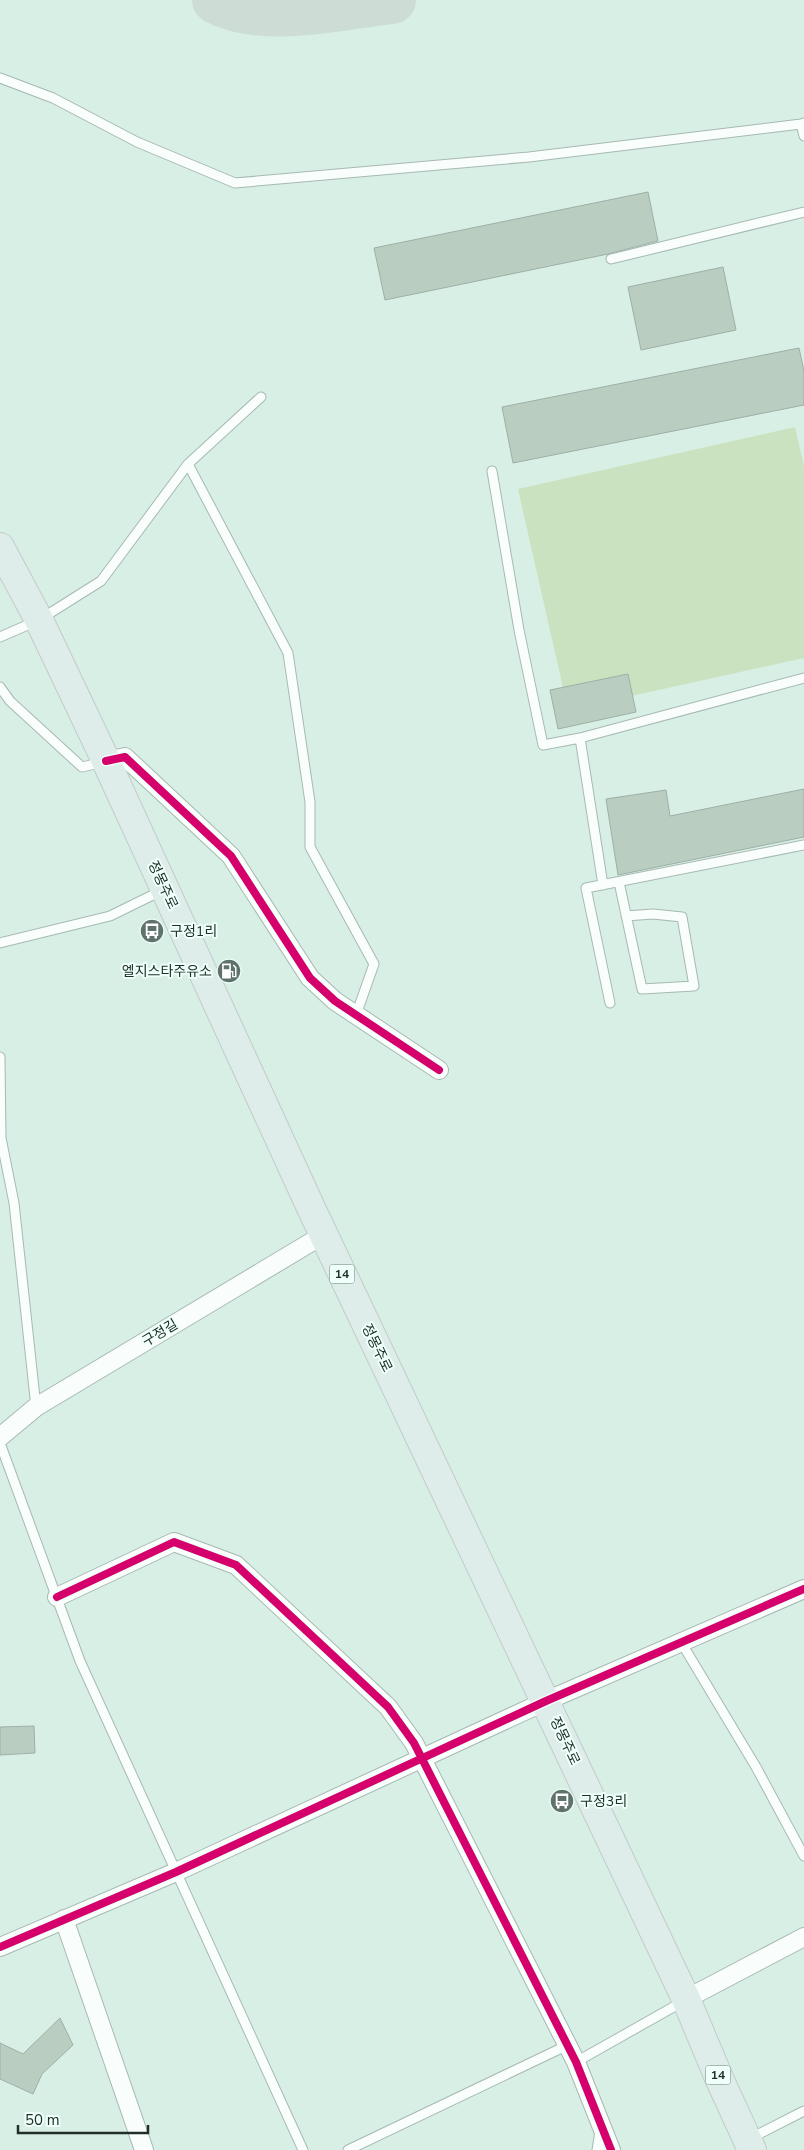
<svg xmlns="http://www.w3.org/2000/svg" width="804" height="2150" viewBox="0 0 804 2150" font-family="'Nunito Sans','Noto Sans KR',sans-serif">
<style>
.green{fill:#cbe2c0}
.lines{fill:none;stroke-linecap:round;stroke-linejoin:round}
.taxiway{stroke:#cedcd6;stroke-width:48}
.building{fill:#b9cec1;stroke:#9fafa6}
.service-casing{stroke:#a6b9b2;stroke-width:11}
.minor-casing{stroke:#a6b9b2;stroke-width:20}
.primary-casing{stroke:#c0ccc8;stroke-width:30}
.service{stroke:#f9fdfb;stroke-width:9}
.minor{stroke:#f9fdfb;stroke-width:18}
.primary{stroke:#deecea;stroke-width:28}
.cycleway-casing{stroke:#effff9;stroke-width:11}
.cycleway{stroke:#d6006c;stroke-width:8}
.labels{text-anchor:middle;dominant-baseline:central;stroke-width:4;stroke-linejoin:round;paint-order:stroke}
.shield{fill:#effff9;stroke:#5e6d68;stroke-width:1}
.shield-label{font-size:12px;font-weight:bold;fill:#202f2a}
.street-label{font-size:14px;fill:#202f2a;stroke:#effff9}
.poi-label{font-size:14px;fill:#202f2a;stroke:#effff9;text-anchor:start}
</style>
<rect width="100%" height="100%" fill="#d8efe6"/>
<path class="green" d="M795,427L804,466V658L568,710L518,489Z"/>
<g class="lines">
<path class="taxiway" d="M216,0C265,25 339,6 392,0"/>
</g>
<path class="building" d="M648,192L658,241L608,254L385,300L374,248Z
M723,267L736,330L641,350L628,287Z
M799,348L804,371V405L513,463L502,407Z
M628,674L636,712L558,729L550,690Z
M804,789V837L618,875L606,799L666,790L670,816Z
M34,1726L35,1753L0,1755V1727Z
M60,2018L73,2045L42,2074L33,2094L0,2079V2043L23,2054Z"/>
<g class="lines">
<g class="service-casing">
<path id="service" d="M0,78L53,98L137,142L235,183L529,157L801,124
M804,123L801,124L804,136
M611,259L804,212
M188,464L288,653L310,802V847L374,964L356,1015
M492,471L519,630L543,745L580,738L804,678
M0,637L39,620L101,581L188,464L261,397
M0,687L10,701L82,767L104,762
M580,738L603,885
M619,882L642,989L694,986L682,917L653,914L626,916
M0,943L110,916L163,890
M610,1003L586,888L804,845
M0,1057L1,1138L14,1203L36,1407
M0,1443L80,1661L303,2150
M681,1642L756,1767L804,1856
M576,2062L684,2001
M751,2138L804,2111
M348,2150L568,2045
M597,2150L600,2131"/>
</g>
<g class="minor-casing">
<path id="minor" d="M106,761L125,757L231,856L310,978L335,1001L439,1070
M0,1437L36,1407L323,1235
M57,1597L174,1542L236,1565L388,1707L414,1743L576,2062L611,2150
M64,1919L144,2150
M0,1947L176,1872L546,1701L804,1589
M686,1999L804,1937"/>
</g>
<g class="primary-casing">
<path id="primary" d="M0,547L39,620L106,761L312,1210L686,1999L719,2078L752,2150"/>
</g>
<use href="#service" class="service"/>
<use href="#minor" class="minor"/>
<use href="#primary" class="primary"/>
<g class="cycleway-casing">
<path id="cycleway" d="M106,761L125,757L231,856L310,978L335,1001L439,1070
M57,1597L174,1542L236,1565L388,1707L414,1743L576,2062L611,2150
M0,1947L176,1872L546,1701L804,1589"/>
</g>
<use href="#cycleway" class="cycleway"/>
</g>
<defs>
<g id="bus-disc" transform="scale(1.25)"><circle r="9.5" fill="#60726c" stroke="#effff9"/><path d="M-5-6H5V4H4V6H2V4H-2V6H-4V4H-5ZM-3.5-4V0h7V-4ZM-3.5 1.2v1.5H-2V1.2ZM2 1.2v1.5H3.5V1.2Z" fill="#fff"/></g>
<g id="fuel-disc" transform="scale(1.25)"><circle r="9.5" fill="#60726c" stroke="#effff9"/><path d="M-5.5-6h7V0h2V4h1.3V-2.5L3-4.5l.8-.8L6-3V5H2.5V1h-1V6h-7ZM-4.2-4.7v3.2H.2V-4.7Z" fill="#fff"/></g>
</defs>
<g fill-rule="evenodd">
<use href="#bus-disc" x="152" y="931"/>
<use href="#fuel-disc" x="229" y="971"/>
<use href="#bus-disc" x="562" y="1801"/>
</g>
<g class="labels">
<g class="shield">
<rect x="329.5" y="1264.5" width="25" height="19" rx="4"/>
<rect x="705.5" y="2065.5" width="25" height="19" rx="4"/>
</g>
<g class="shield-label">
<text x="342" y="1274">14</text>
<text x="718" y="2075">14</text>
</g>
<g class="street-label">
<text transform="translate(163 885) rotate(65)">정몽주로</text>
<text transform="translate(160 1333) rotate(-31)">구정길</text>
<text transform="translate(377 1348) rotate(64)">정몽주로</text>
<text transform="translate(565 1741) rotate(65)">정몽주로</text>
</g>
<g class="poi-label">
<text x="170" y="931">구정1리</text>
<text x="212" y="971" text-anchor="end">엘지스타주유소</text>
<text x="580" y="1801">구정3리</text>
</g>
</g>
<path d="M18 2125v8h130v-8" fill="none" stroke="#202f2a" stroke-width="2.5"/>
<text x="25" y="2125" font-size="15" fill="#202f2a" stroke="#effff9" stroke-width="4" paint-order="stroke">50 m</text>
</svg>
